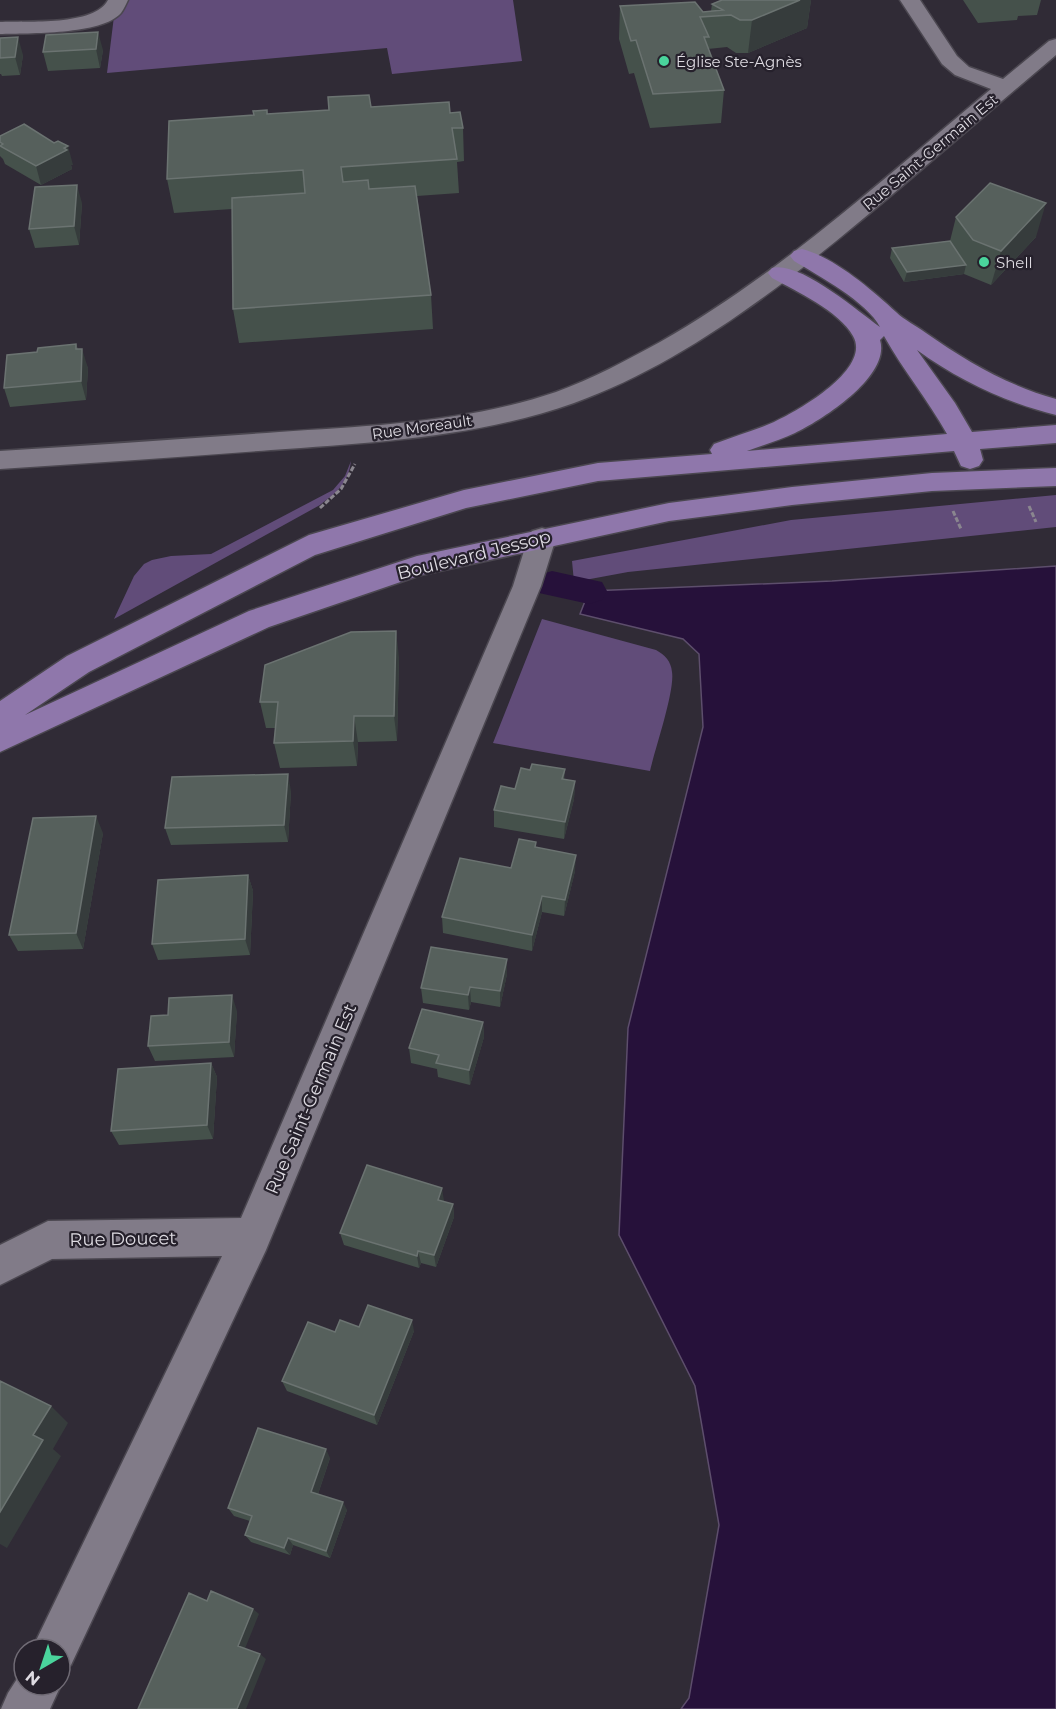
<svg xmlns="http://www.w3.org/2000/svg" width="1056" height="1709" viewBox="0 0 1056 1709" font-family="Montserrat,sans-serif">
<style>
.green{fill:#614c79}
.water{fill:#26113a;stroke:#5d4e6c;stroke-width:1.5}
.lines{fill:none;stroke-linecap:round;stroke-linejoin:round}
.canal{fill:#26113a;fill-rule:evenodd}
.minor-casing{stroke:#4b4750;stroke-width:3}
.major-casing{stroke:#4b4750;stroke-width:3}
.path{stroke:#8a868f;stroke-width:3;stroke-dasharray:5 2;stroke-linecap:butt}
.minor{fill:#817b88;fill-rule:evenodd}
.major{fill:#8f77ab;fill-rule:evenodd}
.wall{fill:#45514b}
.shaded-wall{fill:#363c3c}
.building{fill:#56605c;stroke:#6b7371;stroke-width:1.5}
.poi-dot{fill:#4ad49c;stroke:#26212c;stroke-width:2}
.labels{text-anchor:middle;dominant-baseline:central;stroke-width:4.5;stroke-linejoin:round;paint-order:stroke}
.far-poi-label{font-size:15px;fill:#dedbe2;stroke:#26212c;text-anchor:start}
.far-street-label{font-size:15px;fill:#dedbe2;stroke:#26212c}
.street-label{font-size:18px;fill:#dedbe2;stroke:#26212c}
</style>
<rect width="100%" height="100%" fill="#302b36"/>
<path class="green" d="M116,0H513L522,61L392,74L387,48L107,73Z
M351,461C348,484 337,492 320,505L114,619L134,576L144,564L152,560L171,556L211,554L333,490L345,476Z
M1056,495V527L628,572L574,582L572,561L791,520Z
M542,619L656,650C665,655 671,661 672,672C675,691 655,749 650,771L493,743Z"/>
<path class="water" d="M1056,566V1709H681L689,1698L719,1525L695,1386L619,1235L628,1028L703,727L699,654L683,639L580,614L589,591L832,581Z"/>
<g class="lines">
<path class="canal" d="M552,571L602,582L607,591L602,600L589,604L539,593L534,584L539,575Z"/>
<g class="minor-casing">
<path id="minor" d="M108,0H128C126,4 124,9 121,13C102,35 28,33 0,34V22C27,21 95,26 108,0Z
M900,0H920L957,56L969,67L1003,79L1049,41L1056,39V55C1002,101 948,147 894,193C800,272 692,361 574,403C478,437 373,443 271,450C181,457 90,463 0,469V451C93,445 186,439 279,432C372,426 468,422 556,392C592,379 627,360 660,342C781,273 884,178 991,89L955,75L942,64Z
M542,528L552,531L556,538L541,586L266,1250L71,1665L60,1670V1649H32L222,1256L52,1259L0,1285V1245L48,1221L241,1218L513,586L528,538L532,531Z
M24,1668V1685H60V1682L61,1685L50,1709H1L8,1693Z"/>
</g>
<g class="major-casing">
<path id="major" d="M802,249C834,257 872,290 896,312C904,320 917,326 926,333C966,361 1008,386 1056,399V415C1005,402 960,381 917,350L955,403L972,432L1056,425V443L980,449L983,460L979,466L970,469L961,466L954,451L598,481L466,508L315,555L89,672L25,715L249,611L417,556L669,503L792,487L932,473L1056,468V486L932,491L792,505L669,521L421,575L269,627L0,752V701L67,656L309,535L464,490L598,463L712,454L710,450L714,444C734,436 754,431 774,422C798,411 872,369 853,336C839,311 796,291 772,278L768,273L772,268C800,261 856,310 880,327C867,302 819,276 794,261L790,256L794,251ZM884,336C903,370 928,400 947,434L747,451C763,445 780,440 795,433C822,420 891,376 880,340Z"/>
</g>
<path class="path" d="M1029,506L1036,522
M320,508L341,489L355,464
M953,511L961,529"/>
<use href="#minor" class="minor"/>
<use href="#major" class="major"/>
</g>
<path class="wall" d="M722,0H811L807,28L748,53H736L727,47L708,49L724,90L721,123L650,128L634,73L629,74L619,39L620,6L703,12L711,11L712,4Z
M963,0H1041L1037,15L1018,16L1017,20L978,23Z
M46,35L103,50L100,68L48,71L43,52Z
M0,38L23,55L20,75L2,76L1,74H0Z
M371,107L450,113L463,128L464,161L457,162L459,193L417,196L431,295L433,329L239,343L233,309L232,209L174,213L167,179L254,115L267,110L268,114Z
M0,136L73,165H71L72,169L41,185L5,164L3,159L0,156Z
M82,203L79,245L35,248L29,229Z
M956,217L1036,237L991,285L964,274L904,282L890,258L892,248L950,241Z
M76,344L78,349L88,368L86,400L10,407L4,388L37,352Z
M399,657L397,741L358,742L357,766L280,768L274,743L275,728H266L260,702Z
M565,769L564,780L575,781L574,799L564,839L494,827V810L515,789L530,770Z
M291,791L288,842L171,845L165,828Z
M103,833L83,949L18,951L9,935Z
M536,847L575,871L564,916L542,912L532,951L443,933L442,917L511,868Z
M248,875L253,891L250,955L158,960L152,944Z
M507,959V974L500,1007L471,1002L469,1010L423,1003L421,988Z
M237,1011L234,1057L155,1061L148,1046Z
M483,1022L484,1037L470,1085L438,1077L437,1069L411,1063L409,1048Z
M211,1063L217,1077L213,1139L119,1145L111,1131Z
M444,1201V1202L453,1204L454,1217L436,1267L421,1263L419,1268L344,1245L340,1233Z
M359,1327L414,1331L377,1425L287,1391L282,1381L335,1332Z
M330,1458L318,1494L347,1510L330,1558L293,1545L290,1555L251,1542L245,1535L250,1521L234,1516L228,1508Z"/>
<path class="shaded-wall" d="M800,0H811L807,28L748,53L752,20Z
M98,32L103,50L100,68L96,49Z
M18,37L23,55L20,75L15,57Z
M68,146L73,165H71L72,169L41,185L36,166Z
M77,185L82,203L79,245L74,226Z
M1046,203L1036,237L991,285L1001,251Z
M966,265L964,274L904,282L907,272Z
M76,344L82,362V349L88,368L86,400L81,381L76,349Z
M396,631L399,657L397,741L394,716Z
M354,716L358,742L357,766L353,741Z
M288,774L291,791L288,842L284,825Z
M575,781L574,799L564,839L565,822Z
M96,816L103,833L83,949L76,933Z
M576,855L575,871L564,916L565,900Z
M248,875L253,891L250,955L245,939Z
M542,896V912L532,951V935Z
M507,959V974L500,1007V991Z
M470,987L471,1002L469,1010L468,995Z
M232,995L237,1011L234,1057L229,1042Z
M483,1022L484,1037L470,1085L469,1070Z
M211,1063L217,1077L213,1139L207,1125Z
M442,1188L444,1201L439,1213L438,1200Z
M453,1204L454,1217L436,1267L434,1255Z
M418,1251L421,1263L419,1268L417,1256Z
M412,1320L414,1331L377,1425L374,1415Z
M51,1406L68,1423L53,1449L61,1456L7,1548L0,1544V1512L33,1435Z
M326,1449L330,1458L316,1500L311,1492Z
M343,1502L347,1510L330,1558L326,1551Z
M288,1538L293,1545L290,1555L284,1548Z
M253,1609L259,1614L244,1651L238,1646Z
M260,1654L266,1659L246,1709H237Z"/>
<path class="building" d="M722,0H800L752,20H740L731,15L700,17L709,37H704L724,90L653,94L636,40L631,41L620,6L695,2L703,12L723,10L712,4Z
M98,32L96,49L43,52L46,35Z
M18,37L15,57L0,58V38Z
M369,95L371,107L449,102L450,113L460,112L463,128H452L457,159L341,167L343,182L368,180L369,189L415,186L431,295L233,309L232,198L305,193L303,170L167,179L169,121L254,115L253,111L267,110V114L329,110L328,97Z
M24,124L54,143L58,141L68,146L64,148L67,150L36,166L0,146L3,144L0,142V136Z
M990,183L1046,203L1001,251L973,240L956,217Z
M77,185L74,226L29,229L35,187Z
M950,241L966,265L907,272L892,248Z
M76,344V349H82L81,381L4,388L7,355L37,352L38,348Z
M396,631L394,716H354L353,741L274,743L278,702H260L265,665L351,632Z
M532,764L565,769L562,779L575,781L565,822L494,810L501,786L515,789L521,768L530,770Z
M288,774L284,825L165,828L172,777Z
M96,816L76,933L9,935L33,818Z
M519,839L536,842L535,847L576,855L565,900L542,896L532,935L442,917L460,858L511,868Z
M248,875L245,939L152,944L158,880Z
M431,947L507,959L500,991L470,987L468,995L421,988Z
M232,995L229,1042L148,1046L151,1016L168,1015L169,998Z
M422,1009L483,1022L469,1070L436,1063L439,1055L409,1048Z
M211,1063L207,1125L111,1131L118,1069Z
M367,1165L442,1188L438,1200L453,1204L434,1255L418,1251L417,1256L340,1233Z
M368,1305L412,1320L374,1415L282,1381L308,1322L335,1332L340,1320L359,1327Z
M0,1381L51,1406L33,1435L43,1440L0,1512Z
M258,1428L326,1449L311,1492L343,1502L326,1551L288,1538L284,1548L245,1535L252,1516L228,1508Z
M211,1591L253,1609L238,1646L260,1654L237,1709H138L189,1593L207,1601Z"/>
<g class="poi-dot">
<circle cx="664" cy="61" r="6"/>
<circle cx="984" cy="262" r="6"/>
</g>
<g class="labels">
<g class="far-poi-label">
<text x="676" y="61">Église Ste-Agnès</text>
<text x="996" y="262">Shell</text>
</g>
<g class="far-street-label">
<text transform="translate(930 152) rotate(-40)">Rue Saint-Germain Est</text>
<text transform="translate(422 427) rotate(-8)">Rue Moreault</text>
</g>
<g class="street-label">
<text transform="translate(474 555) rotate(-14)">Boulevard Jessop</text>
<text transform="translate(311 1099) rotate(-67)">Rue Saint-Germain Est</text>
<text transform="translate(123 1239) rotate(-1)">Rue Doucet</text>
</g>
</g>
<g transform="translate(42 1667) rotate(219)"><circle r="28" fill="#26212c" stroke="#706b75" stroke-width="1.5"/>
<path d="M0-4.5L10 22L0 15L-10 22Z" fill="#4ad49c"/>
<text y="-9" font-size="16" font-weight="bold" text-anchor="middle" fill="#dedbe2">N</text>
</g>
</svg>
